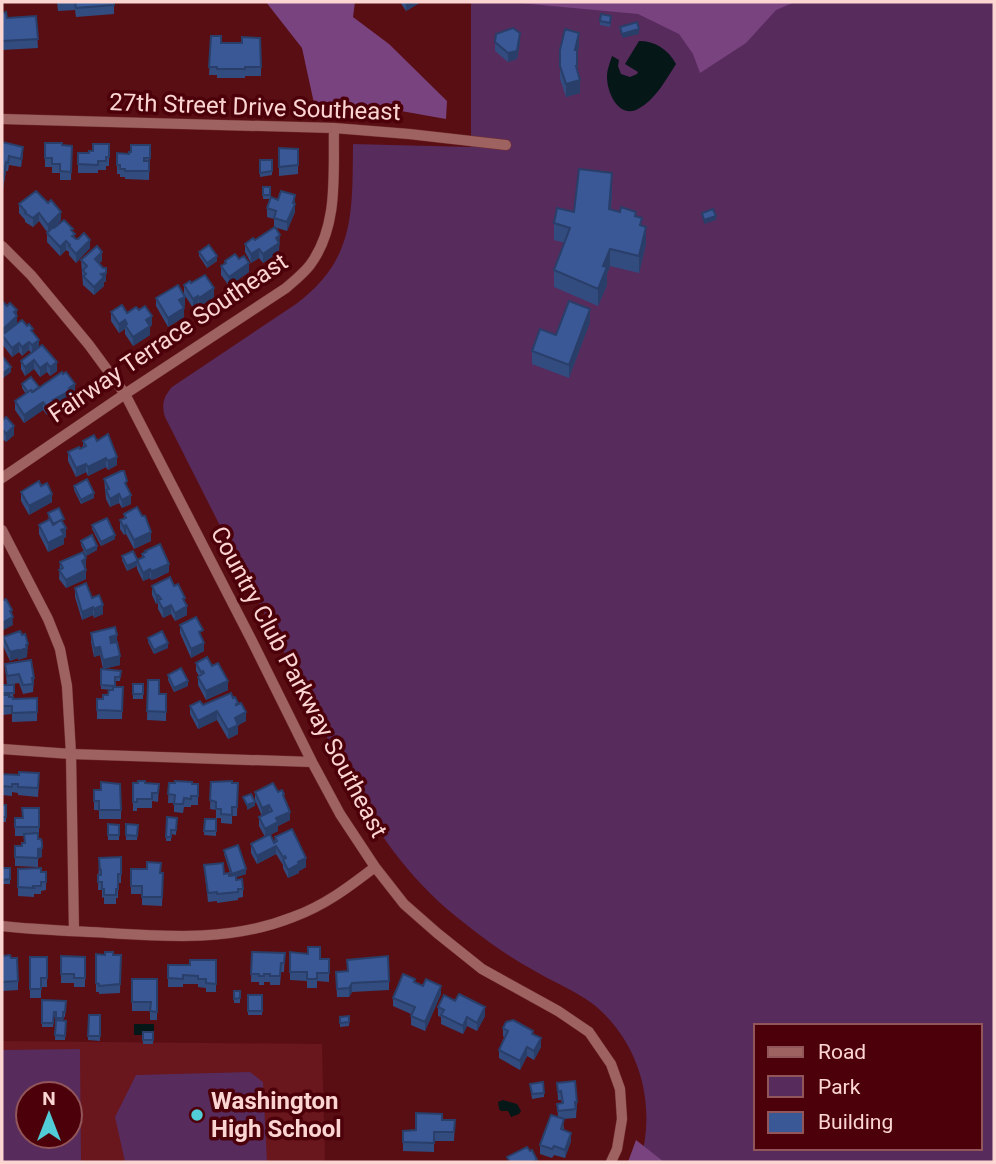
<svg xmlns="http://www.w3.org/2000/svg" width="996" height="1164" viewBox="0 0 996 1164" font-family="Roboto,sans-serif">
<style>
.built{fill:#69161c;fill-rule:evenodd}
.green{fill:#572b5c;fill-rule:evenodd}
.forest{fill:#794380}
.water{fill:#061718}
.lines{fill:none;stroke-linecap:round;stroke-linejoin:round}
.minor-casing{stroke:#732e32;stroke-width:11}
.minor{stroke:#9e6360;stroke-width:10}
.wall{fill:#324c80}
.shaded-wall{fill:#293e68}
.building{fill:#3a5895;stroke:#293e68;stroke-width:2}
.poi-dot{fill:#52ccd6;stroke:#4c0009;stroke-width:2.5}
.labels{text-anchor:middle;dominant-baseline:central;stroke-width:7;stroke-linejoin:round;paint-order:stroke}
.street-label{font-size:24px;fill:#fbd5d2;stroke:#4c0009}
.poi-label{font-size:24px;font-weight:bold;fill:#fbd5d2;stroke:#4c0009;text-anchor:start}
</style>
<rect width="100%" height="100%" fill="#590e13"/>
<path class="built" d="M2,1041L322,1044L325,1162H2ZM28,1094H70V1136H28Z"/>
<path class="green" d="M471,2H994V1162H640C657,1105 640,1042 593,1004C574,990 553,982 533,970C508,956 485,940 463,922C416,886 381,839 352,787L165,417C161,404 164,396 172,387L296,304C356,259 352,212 353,144L471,147ZM756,1026H980V1148H756Z
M80,1049L81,1162H2V1050ZM28,1094H70V1136H28Z
M250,1072L263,1082L267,1162H125L115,1117L136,1075Z"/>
<path class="forest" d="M266,2H355L353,17L389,44L447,101L446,119L401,111L315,108L302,48Z
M509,2H795L776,10L746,43L700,73L693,54L679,34L638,14Z
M636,1140L664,1162H628Z"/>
<path class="water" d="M639,41C655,41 668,49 676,64C665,81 656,99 638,109C619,119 607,93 607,77C607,69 610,63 612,56L619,60L618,66L621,74L630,77L637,74L638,72L625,64Z
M134,1024H154V1035H134Z
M503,1100L517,1104L521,1111L519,1114L511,1117L508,1111H501L499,1109L498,1102Z"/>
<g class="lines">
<g class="minor-casing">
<path id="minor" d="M2,119L334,128L409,134L506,145
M2,246L31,275L89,345L125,394L251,639L312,762L340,814L375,867L404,904L437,933L482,969L558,1011L589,1032L611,1064L620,1089L622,1119L617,1149L611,1162
M2,478L125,394L286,288C294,281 303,274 310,265C339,226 333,174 334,128
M2,530L48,619L60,649L67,686L71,754L74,931
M2,749L71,754L312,762
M2,926C37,930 73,931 108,933C171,937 233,941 293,917C324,906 349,887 375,867"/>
</g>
<use href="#minor" class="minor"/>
</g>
<path class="wall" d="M57,2H114V14L76,17L75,10L58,11Z
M400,2H421L406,11Z
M2,13L7,18L36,16L38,48L2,50Z
M611,20L610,27L600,25V21Z
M211,36L261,67V76H245V78H217V75H209Z
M495,42H520L517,59L508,62L495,51Z
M579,46L577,56V70L580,93L566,97L560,79V63Z
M2,142L23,155L21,167L9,165L8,171H6L3,189H2Z
M45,143L62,145L72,146L71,180H60V173H52V167H45Z
M109,144V166H106V170H98V173H78V153H89Z
M150,145L149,180L125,179V177H120V174H117V153L129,154Z
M279,148L298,149V174L279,176Z
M272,160V175L260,177V173Z
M263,187H270V199L295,204V212L287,231L274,227V219L267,217V208L270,199H263Z
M612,190L611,210L636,216L642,226L646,244L639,273L610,266L607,274V285L598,306L554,287V270L565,243L554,240V223Z
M19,204L61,220L54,228L73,232L75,238L90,248L76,263L69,255V252L66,250L60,256L47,242V232L39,221L33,227L25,222V220L19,213Z
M245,244H280L279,245V252L263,263L259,258L251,263L245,252Z
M199,252L217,261L207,268L199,256Z
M81,260L102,261L99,263L106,282H104V286L94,295L83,285Z
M225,261L249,272L229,286L221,275V266L225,264Z
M191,283L214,297L199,307L198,304L193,308L184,294V285Z
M156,298L185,306L183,307L184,317L168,327L156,306Z
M2,301L7,306L17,310V324L33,332L39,348L57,371L50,376L47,372L40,377L34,369L25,376L21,369V361L31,353L29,350L22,356L19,352L12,357L2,344Z
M111,312L127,313L152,325L150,326V335L133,346L125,334V329L119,333L111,321Z
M590,322L569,378L532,364V351Z
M22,384L39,387L75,393L71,396V399L55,408V410L47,415L43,410L24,423L15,410V401L26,394L22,388Z
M2,421L14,435L6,442L4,440L2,441Z
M83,441H97L117,465L108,470L106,467L88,476L86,472L76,477L68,461V452L83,448Z
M104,479L127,488L131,504L122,508L119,503L110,507L106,499Z
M74,486L94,498L81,504L74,490Z
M21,492L52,502L29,515L21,501Z
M48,513L64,523L63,524L66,537L64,538V544L48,552L39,534V525L49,520Z
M124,514L151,541L134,549L126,534L124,535L120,529V520L124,519Z
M92,525L115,539L101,546L92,529Z
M81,541L97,550L86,556L81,545Z
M142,554L169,572L155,579L151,580L150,578L143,581L137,569V566L127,571L122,560V556L137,560L142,558Z
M60,562L86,567L85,568L86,579L66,588L59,579Z
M152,586H174L185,603L187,615L175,621L171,614L163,618L158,609V603L156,604L152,595Z
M75,588L92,598L103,614L94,618L93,615L82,620L75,597Z
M180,625L203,639L204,651L191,658L180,633Z
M91,633L117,644L120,665L103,669L100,655L94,657L91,642Z
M3,637L28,653H27V657L18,660V658L10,661L3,646Z
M148,638L168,648L154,654L148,642Z
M196,663L212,666L228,690L206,700L198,685V677L199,676L196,671Z
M5,664L34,678L33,692L23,694L19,683L7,685Z
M121,671L120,681H115V687H123L122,719H97V699H103L113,690L101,689V685Z
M168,675L188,686L174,692L168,680Z
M148,680L159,694H166V721L147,720Z
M133,684H143V699H133Z
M2,685H14L13,699L37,698V721L12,722V714L2,715Z
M238,704L246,721L238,725V734L228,739L217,720L198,729L190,714V706Z
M2,774L39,782L38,797L18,795V793L12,792V796L2,795Z
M211,782L238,783L237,816H232V824L221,823V818H216V810L210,809Z
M133,783L159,784L158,802L152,801V808H137V811H133Z
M169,783L198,784V805H191V807H184L183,813L174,812V803H168Z
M94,790L121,810V819H99V810H94Z
M255,792H278L284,799L290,820L278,826V831L270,835L274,843L275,837L306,867L299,871V873L288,878L283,868V865L276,854L257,864L251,853V844L265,837L259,826V817L262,816L255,800Z
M2,805H6V822H2Z
M22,808H39V836H38V839L42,857L38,858V867L15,866V846H22L25,843V836H15V818H22Z
M167,817L177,818L176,835L171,834V841H166Z
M205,819H216V836L204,835Z
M108,824L119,825V840H108Z
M126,824L138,825L137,840H126Z
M224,850L246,874L236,877V880L243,889V897L238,898V900L217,903V901L208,902L204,865L231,876L224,854Z
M121,857V883H118V898H116V904H104V897L102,898V890H98L99,858Z
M2,868H10V884H2Z
M18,869L46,872V890L41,891V894H34V897L18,896Z
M131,869L163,873L162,906L142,905V894H131Z
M252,952L285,953L284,972H281L280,985H270V982H264V985H259V982H251Z
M290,952L320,959H329V982L317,981V988H307V981L290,980Z
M96,954L121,955L120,993L99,994V992H96Z
M2,956L18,981V990L2,991Z
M61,956L85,957V987H74V983H61Z
M30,957H47V987H41V998H30Z
M216,960V992H206V988L198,987V984H183V987H168V965H190Z
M336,972L389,981V990L352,992L349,997H337Z
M132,979H157V1020H150V1011H132Z
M415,983L441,994L425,1031L411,1025V1014L393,1006V998Z
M234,991H240V1003H234Z
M248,995H262V1015H248Z
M42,1000L66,1001L65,1017H63V1020L66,1021L65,1040H55L56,1017H54L53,1027H42Z
M438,1007L485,1016L477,1031L467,1026L463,1034L441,1024V1017L438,1016Z
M100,1015V1041L88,1040V1036Z
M349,1016V1026L340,1027V1022Z
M503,1028L541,1047L534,1060L527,1056L520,1070L499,1058V1050L505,1038L503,1036Z
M143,1032H153V1044H143Z
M557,1083L577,1102L576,1118L563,1119L564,1130L571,1141L565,1158L554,1155L552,1158L540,1154V1145L558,1117L557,1104L562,1103L561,1100H558Z
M530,1084L544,1093V1097L532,1099Z
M442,1120H455L454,1141H434V1152L403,1151V1131L416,1130Z"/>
<path class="shaded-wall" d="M407,2H421L406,11V3Z
M639,29V34L622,38V34Z
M520,33V42L517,59L508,62V53Z
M579,33V46L575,63V50Z
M580,80V93L566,97V84Z
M23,147V155L21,167V159Z
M6,162V171L3,189V181Z
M612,173V190L609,227V209Z
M295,195V212L287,231V222Z
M61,212V220L48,233V225Z
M39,213V221L33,227V218Z
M716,216V220L704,224V220Z
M646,227V244L639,273V256Z
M280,235L279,252L263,263V254L276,238Z
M90,240V248L76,263V254Z
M66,241V250L60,256V247Z
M259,249V258L251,263V254Z
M610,249V266L607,274V285L598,306V289L603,266Z
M102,252V261L95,267V259Z
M217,256V261L207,268V263Z
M249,263V272L229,286V277Z
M106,268V282H104V286L94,295V287Z
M214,288V297L199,307V298Z
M198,296V304L193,308V299Z
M185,297V306L179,309V300Z
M184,308V317L168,327V318Z
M590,309V322L569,378V365Z
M17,310V324L2,335V339V330Z
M152,316V325L150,326V335L133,346V337L146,320Z
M125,320V329L119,333V324Z
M39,340V349L32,354V345Z
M29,342V350L22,356V347Z
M19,343V352L12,357V348Z
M34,360V369L25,376V367Z
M57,362V371L50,376V367Z
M47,363V372L40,377V368Z
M11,367V372L2,379V374Z
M75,384V393L71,396V399L55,408V410L47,415V407L53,400Z
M43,402V410L24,423V415Z
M14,426V435L6,442V434Z
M4,431V440L2,441V433Z
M117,457V465L108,470V461Z
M106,458V467L88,476V467Z
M86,464V472L76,477V468Z
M94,493V498L81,504V500Z
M52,494V502L29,515V506Z
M119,494V503L110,507V499Z
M131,495V504L122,508V500Z
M126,525V534L124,535V527Z
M66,528V537L64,538V544L48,552V543L61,530Z
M151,532V541L134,549V540Z
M115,535V539L101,546V542Z
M97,546V550L86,556V551Z
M86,558V567L82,569V561Z
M137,562V566L127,571V566Z
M169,564V572L151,580V571Z
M150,569V578L143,581V573Z
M86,570V579L66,588V580Z
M156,595H158V603L156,604Z
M103,605V614L94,618V609Z
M171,605V614L163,618V609Z
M187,606V615L175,621V613Z
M93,607V615L82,620V612Z
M12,610L13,625L2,631V623L10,611Z
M117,635V644L110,645V637Z
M168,643V648L154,654V650Z
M204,643V651L191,658V649Z
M28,644L27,657L18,660V651Z
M100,647V655L94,657V648Z
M18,650V658L10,661V652Z
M120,656V665L103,669V660Z
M188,681V686L174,692V688Z
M228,681V690L206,700V691Z
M217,711V720L198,729V721Z
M246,712V721L235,727V718Z
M238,725V734L228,739V730Z
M255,802V806L247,810V805Z
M269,805V814L262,817V808Z
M290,812V820L278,826V831L265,837V829L276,818Z
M276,846V854L257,864V856Z
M42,848V857L38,858V849Z
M306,858V867L299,871V873L288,878V870Z
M246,869V874L232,879V874Z
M352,983V992L349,997V988Z
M441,986V994L425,1031V1022Z
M485,1007V1016L477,1031V1023Z
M467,1017V1026L463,1034V1026Z
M541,1038V1047L534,1060V1051Z
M527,1047V1056L520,1070V1061Z
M571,1133V1141L565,1158V1150Z"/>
<path class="building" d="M75,2H114V5L76,8Z
M6,12L7,18L36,16L38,39L2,41V13Z
M601,14L611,16L610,23L600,21Z
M637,22L639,29L622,34L620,27Z
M513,28L520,33L517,51L508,53L495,42L496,34Z
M565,29L579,33L575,50H577V66H576L580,80L566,84L560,66V50Z
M211,36H221V43H242V37L260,38L261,67H245V69H217V67H209Z
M2,142L23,147L21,159L9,156L8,163L6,162L3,181L2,180Z
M45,143H62V145L72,146L71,172L60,171V164H52V158H45Z
M93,144H109V157H106V161H98V165L78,164V153H89V151H93Z
M131,145H150V158H144V161H149V171H125V169H120V165H117V153L129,154V152H131Z
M279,148L298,149V165L279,167Z
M260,160H272V171L260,173Z
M579,169L612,173L609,209L620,212L621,207L636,212L635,216L642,218L640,225L646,227L639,256L610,249L603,266L607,267L598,289L554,270L570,228L554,223L557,208L574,212Z
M263,187H270V195H263Z
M36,191L48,203L51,200L61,212L48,225L39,213L33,218L25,213L26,212L19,204Z
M281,191L295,195L293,203L295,204L287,222L274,218L276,211L267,208L271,197L278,200Z
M713,209L716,216L704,220L702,213Z
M64,220L73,229L71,230L75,234L72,236L76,239H78L84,233L90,240L76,254L69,246L70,245L66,241L60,247L47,233L53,227L54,228Z
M275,227L280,235L276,238L279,243L263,254L259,249L251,254L245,244L253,238L255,240Z
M209,245L217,256L207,263L199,252Z
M97,246L102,252L95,259L103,268H106V273L101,274L104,277L94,287L83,276L86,274L83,270L87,266L81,260Z
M235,254L239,259L244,256L249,263L229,277L221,266L226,263L225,261Z
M205,275L214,288L199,298L198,296L193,299L184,285L190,281L191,283Z
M178,285L185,297L179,300L184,308L168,318L156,298Z
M2,301L7,306L10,303L17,310L14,312L17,316L2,330Z
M569,301L590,309L569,365L532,351L540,329L556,335Z
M122,305L127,313L136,307L139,310L145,306L152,316L146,320L150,326L133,337L125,325L127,324L125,320L119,324L111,312Z
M22,320L27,326L29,324L33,329L31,330L39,340L32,345L29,342L22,347L19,343L12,348L2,335Z
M42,345L57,362L50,367L47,363L40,368L34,360L25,367L21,361Z
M2,356L11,367L2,374Z
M62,372L63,374L66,372L75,384L69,388L71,390L53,400L55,401L47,407L43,402L24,415L15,401L31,390L33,392Z
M31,377L39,387L32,392L31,390L28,392L22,384Z
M6,417L14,426L6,434L4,431L2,433V421Z
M108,434L117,457L108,461L106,458L88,467L86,464L76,468L68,452L79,447L80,449L86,446L83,441L94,435L97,441Z
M121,471H124L127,481L125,483L131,495L122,500L119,494L110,499L106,490L109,489L104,479Z
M87,479L94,493L81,500L74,486Z
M39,481L41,486L47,483L52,494L29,506L21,492Z
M137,507L142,516H145L151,532L134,540L126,525L124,527L120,520L126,518L124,514Z
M59,508L64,519L53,524L48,513Z
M107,518L115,535L101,542L92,525Z
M50,519L53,525L61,520L66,528L61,530L64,535L48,543L39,525Z
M92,535L97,546L86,551L81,541Z
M160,544L169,564L155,570L151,571L150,569L143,573L137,560L144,557L142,554L146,552L145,551Z
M133,551L138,561L127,566L122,556Z
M83,552L86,558L82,561L86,570L66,580L59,570L63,568L60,562Z
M170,577L174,586L178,584L185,598L183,599L187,606L175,613L171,605L163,609L158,600L161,599L158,595H156L152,586Z
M86,583L92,598L99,595L103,605L94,609L93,607L82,612L75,588Z
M6,599L12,610L10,611L13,617L2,623V601Z
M196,617L203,630L199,632L204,643L191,649L180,625Z
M115,627L117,635L110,637L111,643L117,642L120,656L103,660L100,647L94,648L91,633Z
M20,631L22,635L25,634L28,644L26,645L27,648L18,651V650L10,652L3,637Z
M162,631L168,643L154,650L148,638Z
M207,657L212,666L218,663L228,681L206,691L198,677L204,673L203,671L201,672L196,663Z
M31,660L34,678H32L33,684L23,685L19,674L7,676L5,664Z
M181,668L188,681L174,688L168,675Z
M101,669L121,671L120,677H115V686L101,685Z
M148,680H159V694H166V712L147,711Z
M133,684H143V694H133Z
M2,685H14V693H2Z
M113,687H123L122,711L97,710V699H103V695H108L109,690H113Z
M231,693L233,698L235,697L238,703L236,704V705L241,703L246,712L235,718L238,725L228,730L217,711L198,721L190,706L200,701L203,705Z
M2,695H9V697H13V699L37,698V712L12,713V706H2Z
M19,772L39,773L38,788L18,787V784H12V787L2,786V774L19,775Z
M138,781H145V783L159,784L158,793H152V799H137V802H133V783H138Z
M175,781L192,782V784H198V796H191V799L184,798L183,804H174L175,795L168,794L169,783H175Z
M232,781V783H238L237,807H232V815L221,814V809H216V802L210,800L211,782Z
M101,782L120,784L121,810H99V801H94V790H101Z
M273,783L278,792L282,790L284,794L283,795L290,812L276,818L278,822L265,829L259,817L272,811L269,805L262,808L255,792Z
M251,794L255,802L247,805L243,797Z
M2,805H6V817H2Z
M22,808H39V827H15V818H23Z
M167,817L177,818L176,830H171V837H166Z
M205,819H216V831H204Z
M108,824L119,825V835H108Z
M126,824L138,825L137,836L126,835Z
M292,829L306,858L298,862L299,864L288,870L283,860L286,858L285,856L283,857L276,846L257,856L251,844L270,834L274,843L277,841L275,837Z
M38,833V839H41L42,843V848L38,849V858L15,857V846H22V843H25L24,834Z
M238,845L246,869L232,874L224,850Z
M121,857V874H118V889H116V895H104V889H102V882H98V875H101V870H100L99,858Z
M147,862L161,863L160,873H163L162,897H142V886H131V869H147Z
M223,863L224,874L229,873V876L236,875V880L242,879L243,889H238V892L217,894V892L208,893L204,865Z
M2,868H10V879L2,880Z
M41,868V872H46V882H41V886H33L34,888L18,887V869Z
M308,947H320V959H329V973H317V979H307V972H290V952L308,954Z
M105,952H113V955H121L120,984L99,986V984L96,983V954L105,955Z
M252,952L285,953L284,963H281L280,976H270V974H264V976H259V974H251Z
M10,955L11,958H17L18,981L2,982V956Z
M61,956L85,957V978H74V974H61Z
M388,956L389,981L352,983L349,988L337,989L336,972L348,971L347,960Z
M30,957H47V978H41V989H30Z
M190,960H216V984L206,983V979H198V976L183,975V979L168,978V965H190Z
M403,974L415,979L414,982L423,986L426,979L441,986L425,1022L411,1016L415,1007L393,998Z
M132,979H157V1012L150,1011L151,1002H132Z
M234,991H240V998L234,999Z
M459,994L485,1007L477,1023L467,1017L463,1026L441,1015L444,1010L438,1007L444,995L455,1001Z
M248,995H262V1011H248Z
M42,1000L66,1001L65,1012H63V1018H56V1012H54L53,1023H42Z
M89,1015H100V1036H88Z
M349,1016V1022L340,1023V1017Z
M56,1020L66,1021L65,1036L55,1035Z
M513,1020L533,1031L532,1034L541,1038L534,1051L527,1047L520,1061L499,1050L508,1031L503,1028L506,1022Z
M143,1032H153V1040H143Z
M575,1081L577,1102H575L576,1109L558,1111L557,1104L563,1103L561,1091L558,1092L557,1083Z
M543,1082L544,1093L532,1094L530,1084Z
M416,1113L442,1114V1120H455L454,1132H434V1143L403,1142V1131L416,1130Z
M551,1115L564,1119L561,1129L571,1133L565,1150L554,1146L552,1149L540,1145Z
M527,1147L530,1151L532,1150L537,1160L533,1162H510L507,1157Z"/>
<circle class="poi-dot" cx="197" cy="1115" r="7"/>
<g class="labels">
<g class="street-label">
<text transform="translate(255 107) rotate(2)">27th Street Drive Southeast</text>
<text transform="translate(168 338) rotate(-34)">Fairway Terrace Southeast</text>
<text transform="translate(299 682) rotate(62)">Country Club Parkway Southeast</text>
</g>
<g class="poi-label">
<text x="211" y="1101">Washington<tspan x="211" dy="28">High School</tspan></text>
</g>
</g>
<rect width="996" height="1164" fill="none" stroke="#fbd5d2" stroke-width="7"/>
<rect x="754" y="1024" width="228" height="126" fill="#4c0009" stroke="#925559" stroke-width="2"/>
<rect x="768" y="1047" width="35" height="10" fill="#9e6360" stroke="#925559" stroke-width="2"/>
<text x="818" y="1059" font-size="21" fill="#fbd5d2">Road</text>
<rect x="768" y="1076" width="35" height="21" fill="#572b5c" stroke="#925559" stroke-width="2"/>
<text x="818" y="1094" font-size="21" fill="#fbd5d2">Park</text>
<rect x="768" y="1112" width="35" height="21" fill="#3a5895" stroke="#925559" stroke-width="2"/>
<text x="818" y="1129" font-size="21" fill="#fbd5d2">Building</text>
<g transform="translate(49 1115)"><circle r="33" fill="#4c0009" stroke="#925559" stroke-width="2"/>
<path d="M0-5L12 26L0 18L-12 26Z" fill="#52ccd6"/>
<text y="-10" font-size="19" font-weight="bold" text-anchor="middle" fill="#fbd5d2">N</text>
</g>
</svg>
